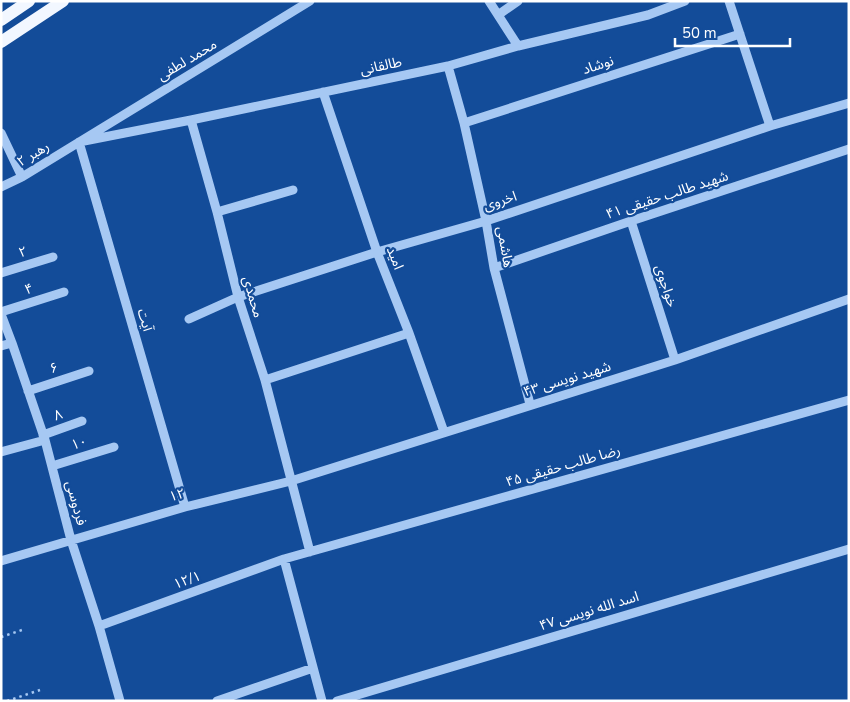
<svg xmlns="http://www.w3.org/2000/svg" width="850" height="702" viewBox="0 0 850 702" font-family="'Nunito Sans','Noto Sans Arabic',sans-serif">
<style>
.lines{fill:none;stroke-linecap:round;stroke-linejoin:round}
.path{stroke:#a6c8f3;stroke-width:2.5;stroke-dasharray:2.5 4;stroke-linecap:butt}
.minor{stroke:#a6c8f3;stroke-width:9}
.major{stroke:#f2f7ff;stroke-width:12}
.labels{text-anchor:middle;dominant-baseline:central;stroke-width:4.5;stroke-linejoin:round;paint-order:stroke}
.street-label{font-size:14px;fill:#fff;stroke:#134c99}
</style>
<rect width="100%" height="100%" fill="#134c99"/>
<g class="lines">
<path class="path" d="M1,637L22,630
M7,701L40,690"/>
<path class="minor" d="M489,1L518,46
M729,1L770,126
M498,15L518,1
M448,66L464,123L486,221L494,268L530,404
M323,92L377,252L409,333L444,432
M191,120L217,212L238,297L265,380L310,552
M464,123L740,34
M1,133L22,177
M79,142L191,120L448,66L518,46L648,15L685,1
M79,142L185,507
M1,187L22,177L310,1
M217,212L293,190
M631,221L675,360
M494,268L631,221L849,149
M1,273L53,257
M1,312L64,292
M1,314L12,343L45,440L71,540L99,626L120,701
M189,319L238,297L377,252L486,221L770,126L849,103
M1,346L12,343
M265,380L409,333
M28,391L89,371
M43,435L82,421
M1,452L45,440
M52,466L114,447
M284,559L322,701
M1,561L185,507L291,481L675,360L849,299
M99,626L284,559L849,400
M217,701L313,668
M337,701L849,549"/>
<path class="major" d="M1,20L29,1
M1,42L63,1"/>
</g>
<g class="labels">
<g class="street-label">
<text transform="translate(187 60) rotate(-31)">محمد لطفی</text>
<text transform="translate(598 65) rotate(-18)">نوشاد</text>
<text transform="translate(381 66) rotate(-12)">طالقانی</text>
<text transform="translate(33 154) rotate(-31)">رهبر ۲</text>
<text transform="translate(667 195) rotate(-18)">۴۱ شهید طالب حقیقی</text>
<text transform="translate(500 201) rotate(-18)">اخروی</text>
<text transform="translate(505 247) rotate(80)">هاشمی</text>
<text transform="translate(23 252) rotate(-18)">۲</text>
<text transform="translate(395 258) rotate(69)">امید</text>
<text transform="translate(666 286) rotate(72)">خواجوی</text>
<text transform="translate(29 289) rotate(-18)">۴</text>
<text transform="translate(253 297) rotate(74)">محمدی</text>
<text transform="translate(145 320) rotate(74)">آیت</text>
<text transform="translate(54 368) rotate(-18)">۶</text>
<text transform="translate(567 379) rotate(-17)">۴۳ شهید نویسی</text>
<text transform="translate(58 415) rotate(-20)">۸</text>
<text transform="translate(79 443) rotate(-17)">۱۰</text>
<text transform="translate(563 466) rotate(-16)">۴۵ رضا طالب حقیقی</text>
<text transform="translate(177 495) rotate(-15)">۱۲</text>
<text transform="translate(76 503) rotate(75)">فردوسی</text>
<text transform="translate(187 580) rotate(-20)">۱۲/۱</text>
<text transform="translate(589 611) rotate(-17)">۴۷ اسد الله نویسی</text>
</g>
</g>
<rect width="850" height="702" fill="none" stroke="#ffffff" stroke-width="5"/>
<path d="M675 38v8h115v-8" fill="none" stroke="#ffffff" stroke-width="2.5"/>
<text x="682" y="38" font-size="15" fill="#ffffff" stroke="#134c99" stroke-width="4" paint-order="stroke">50 m</text>
</svg>
